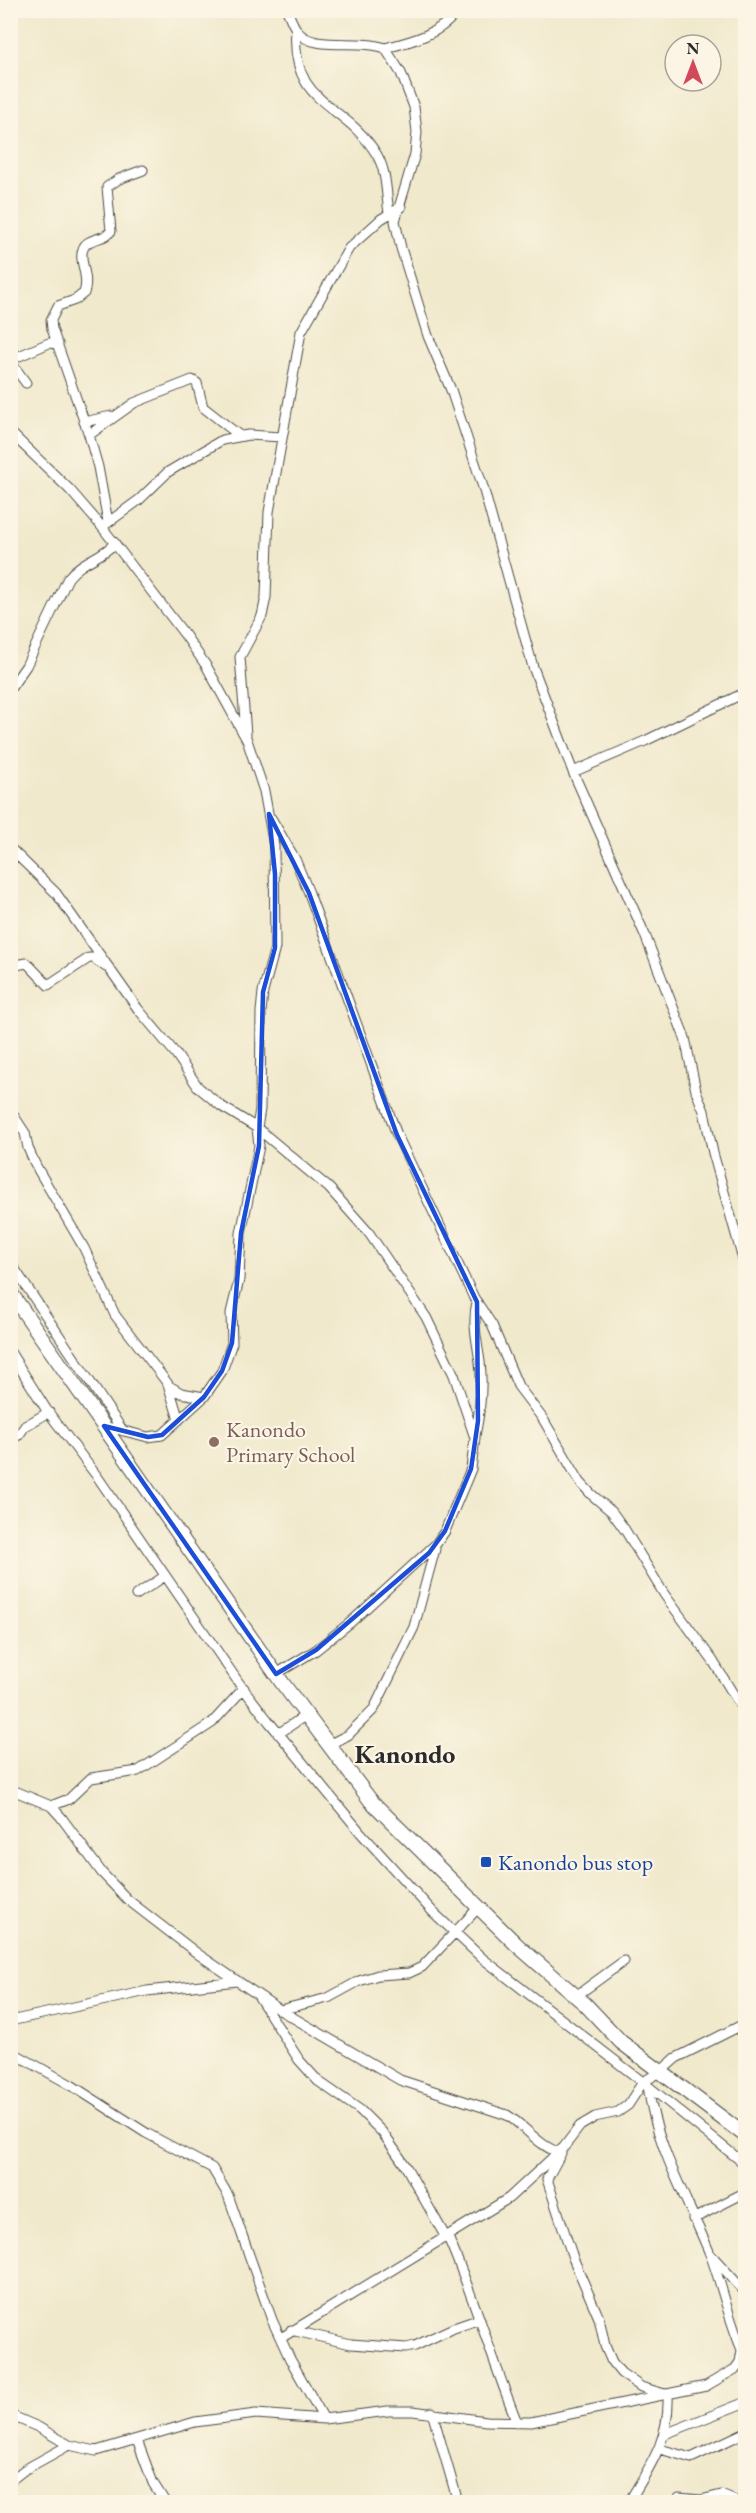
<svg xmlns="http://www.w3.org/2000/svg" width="756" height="2513" viewBox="0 0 756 2513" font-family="'EB Garamond',serif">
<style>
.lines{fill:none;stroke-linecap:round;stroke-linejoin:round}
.minor-casing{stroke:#494843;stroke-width:11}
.highway-casing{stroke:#494843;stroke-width:16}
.minor{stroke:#fff;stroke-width:9}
.highway{stroke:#fff;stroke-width:14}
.marked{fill:none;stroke:#1d4ed8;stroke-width:4.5;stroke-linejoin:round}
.education-dot{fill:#8d6e63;stroke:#fcf5e5;stroke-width:2}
.transit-dot{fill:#1a4fb4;stroke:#fcf5e5;stroke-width:2}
.labels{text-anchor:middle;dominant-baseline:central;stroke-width:4.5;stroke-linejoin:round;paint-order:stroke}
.education-label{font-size:22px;fill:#785e54;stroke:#fcf5e5;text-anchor:start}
.transit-label{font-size:22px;fill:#164399;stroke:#fcf5e5;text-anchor:start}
.quarter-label{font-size:26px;font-weight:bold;fill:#2b2b2b;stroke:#fcf5e5}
</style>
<rect width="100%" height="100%" fill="#fcf5e5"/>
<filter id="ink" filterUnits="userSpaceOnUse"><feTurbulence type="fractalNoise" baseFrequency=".0167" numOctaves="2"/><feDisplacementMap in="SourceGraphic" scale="12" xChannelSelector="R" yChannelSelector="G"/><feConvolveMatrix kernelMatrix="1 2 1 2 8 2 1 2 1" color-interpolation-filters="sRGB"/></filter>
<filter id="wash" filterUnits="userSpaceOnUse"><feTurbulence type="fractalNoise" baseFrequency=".008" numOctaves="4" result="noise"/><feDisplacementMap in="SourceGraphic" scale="24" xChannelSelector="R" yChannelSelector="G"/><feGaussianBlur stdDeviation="1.35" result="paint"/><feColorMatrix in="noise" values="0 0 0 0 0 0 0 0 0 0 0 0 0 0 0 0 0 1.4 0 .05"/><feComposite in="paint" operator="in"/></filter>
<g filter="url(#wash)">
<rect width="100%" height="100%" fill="#f0e9cc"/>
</g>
<g filter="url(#ink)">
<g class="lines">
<g class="minor-casing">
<path id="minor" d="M287,10C290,17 293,26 298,32C314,52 359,38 385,48L401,73L414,107L417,132L415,154L395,221L401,248L428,336L451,390L483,487L533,667L573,772L645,935L685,1038L696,1091L704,1111L713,1153L746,1270
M296,29C290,107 345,101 377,155C387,172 386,194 389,213
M385,48C409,42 443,34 457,10
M10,360L49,343L58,344
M10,361L26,383
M84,422L111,416
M10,432L70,490L102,527L185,635L207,667L247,740L264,791L274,846L275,948L263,992L261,1012L260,1109L257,1128L259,1146L241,1233L239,1280L231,1313L232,1343L222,1371L204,1397L162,1435L148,1437L104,1426
M89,435L134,403L192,380L197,383L203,407L240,436
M108,522L98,467L89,435L52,329L51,320L58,306L75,300L84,293C90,276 78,261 83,249C87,237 104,241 111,231L107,187L119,179L143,170
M106,524L139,500L168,472L222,440L248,435L282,437
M10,689L26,666L68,578C81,561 101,558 115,543
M246,735L240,657L262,616L266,597L269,512L301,332L349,248L381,219L401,207
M573,772L645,741L746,692
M271,818L295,859L309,893L397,1135L474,1298L492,1325L518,1386L543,1419L580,1482L591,1494L612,1512L625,1530L664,1594L713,1661L746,1715
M10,848L56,893L138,1009L176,1054L198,1087L221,1106L257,1128L329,1188L369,1233L426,1317L454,1375L475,1438L471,1469L445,1531L436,1544L351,1622L316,1650L276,1674
M10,966L27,963L48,985L89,958H93L106,967
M10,1110L25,1133L28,1148L36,1166L84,1248L115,1315L168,1384L179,1420
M10,1262L123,1431
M10,1352L46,1409L99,1479L239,1683L270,1723L361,1833L433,1912L482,1958L648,2086L746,2165
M169,1386L181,1393L204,1397
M475,1436C480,1412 483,1386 480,1362C477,1340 472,1323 477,1302
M10,1439L19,1435L25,1426L49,1412
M136,1595L165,1576
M278,1734L306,1715
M328,1745L348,1735L374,1709L414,1627L435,1549
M10,1789L51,1806L61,1817L102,1873L128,1900L198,1954L280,2010L400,2080L507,2115C525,2126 541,2148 559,2152
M51,1806L69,1799L91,1778L138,1771L212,1723L244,1688
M576,1996L624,1961
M259,1997L299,2060L318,2081L360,2110L382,2132L405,2165L445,2236
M280,2010L328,1998L359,1981L378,1975L409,1973L422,1967L478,1908
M10,2021L147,1991L237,1981
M10,2051L71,2085L146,2133L212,2168L228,2195L272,2320L290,2359L324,2419
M648,2086C656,2147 687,2198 710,2254C723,2287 729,2323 744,2354
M561,2153L547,2179L573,2258L599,2318L605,2346L612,2362L621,2373L641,2387L668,2395C670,2439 650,2466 629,2502
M693,2219L746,2192
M447,2235C474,2296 492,2360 517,2422
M712,2256L746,2293
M291,2330L351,2344L406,2348L415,2346L451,2329L480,2319
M281,2338L509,2198L564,2147L580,2126L595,2117L618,2112L628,2105L643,2082L660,2072L676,2058L746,2023
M432,2412L458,2502
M10,2415L38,2427L69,2445L96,2451L195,2422L256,2414L324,2419L388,2411H413L486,2421L531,2422L706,2386L735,2369L740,2362L742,2350
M665,2434L746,2402
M137,2440L153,2483L165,2502
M660,2449L691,2458L746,2432
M10,2481L24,2470L69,2445
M679,2498L701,2500L721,2495L735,2501L746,2500"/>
</g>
<g class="highway-casing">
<path id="highway" d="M10,1292L283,1684L371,1801L517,1945L585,2004L621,2042L746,2136"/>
</g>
<use href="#minor" class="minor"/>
<use href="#highway" class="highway"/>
</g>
</g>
<path class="marked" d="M269,814L309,893L397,1135L477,1302L478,1421L471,1469L445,1531L429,1553L316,1650L276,1674L104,1426L148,1437L162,1435L204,1397L222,1371L232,1343L241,1233L259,1146L263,992L275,948V874Z"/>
<circle class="education-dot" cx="214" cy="1442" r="6"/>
<rect class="transit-dot" x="480" y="1856" width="12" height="12" rx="3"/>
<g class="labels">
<g class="education-label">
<text x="226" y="1429">Kanondo<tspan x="226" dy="25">Primary School</tspan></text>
</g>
<g class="transit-label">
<text x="498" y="1862">Kanondo bus stop</text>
</g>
<g class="quarter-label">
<text x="405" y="1754">Kanondo</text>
</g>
</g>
<rect width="756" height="2513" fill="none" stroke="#fcf5e5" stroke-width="36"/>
<g transform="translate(693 63)"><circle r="28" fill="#fcf5e5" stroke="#a8a49b" stroke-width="1.5"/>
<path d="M0-4.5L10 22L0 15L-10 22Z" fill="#d1495b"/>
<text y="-9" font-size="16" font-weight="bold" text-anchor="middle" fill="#2b2b2b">N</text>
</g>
</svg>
